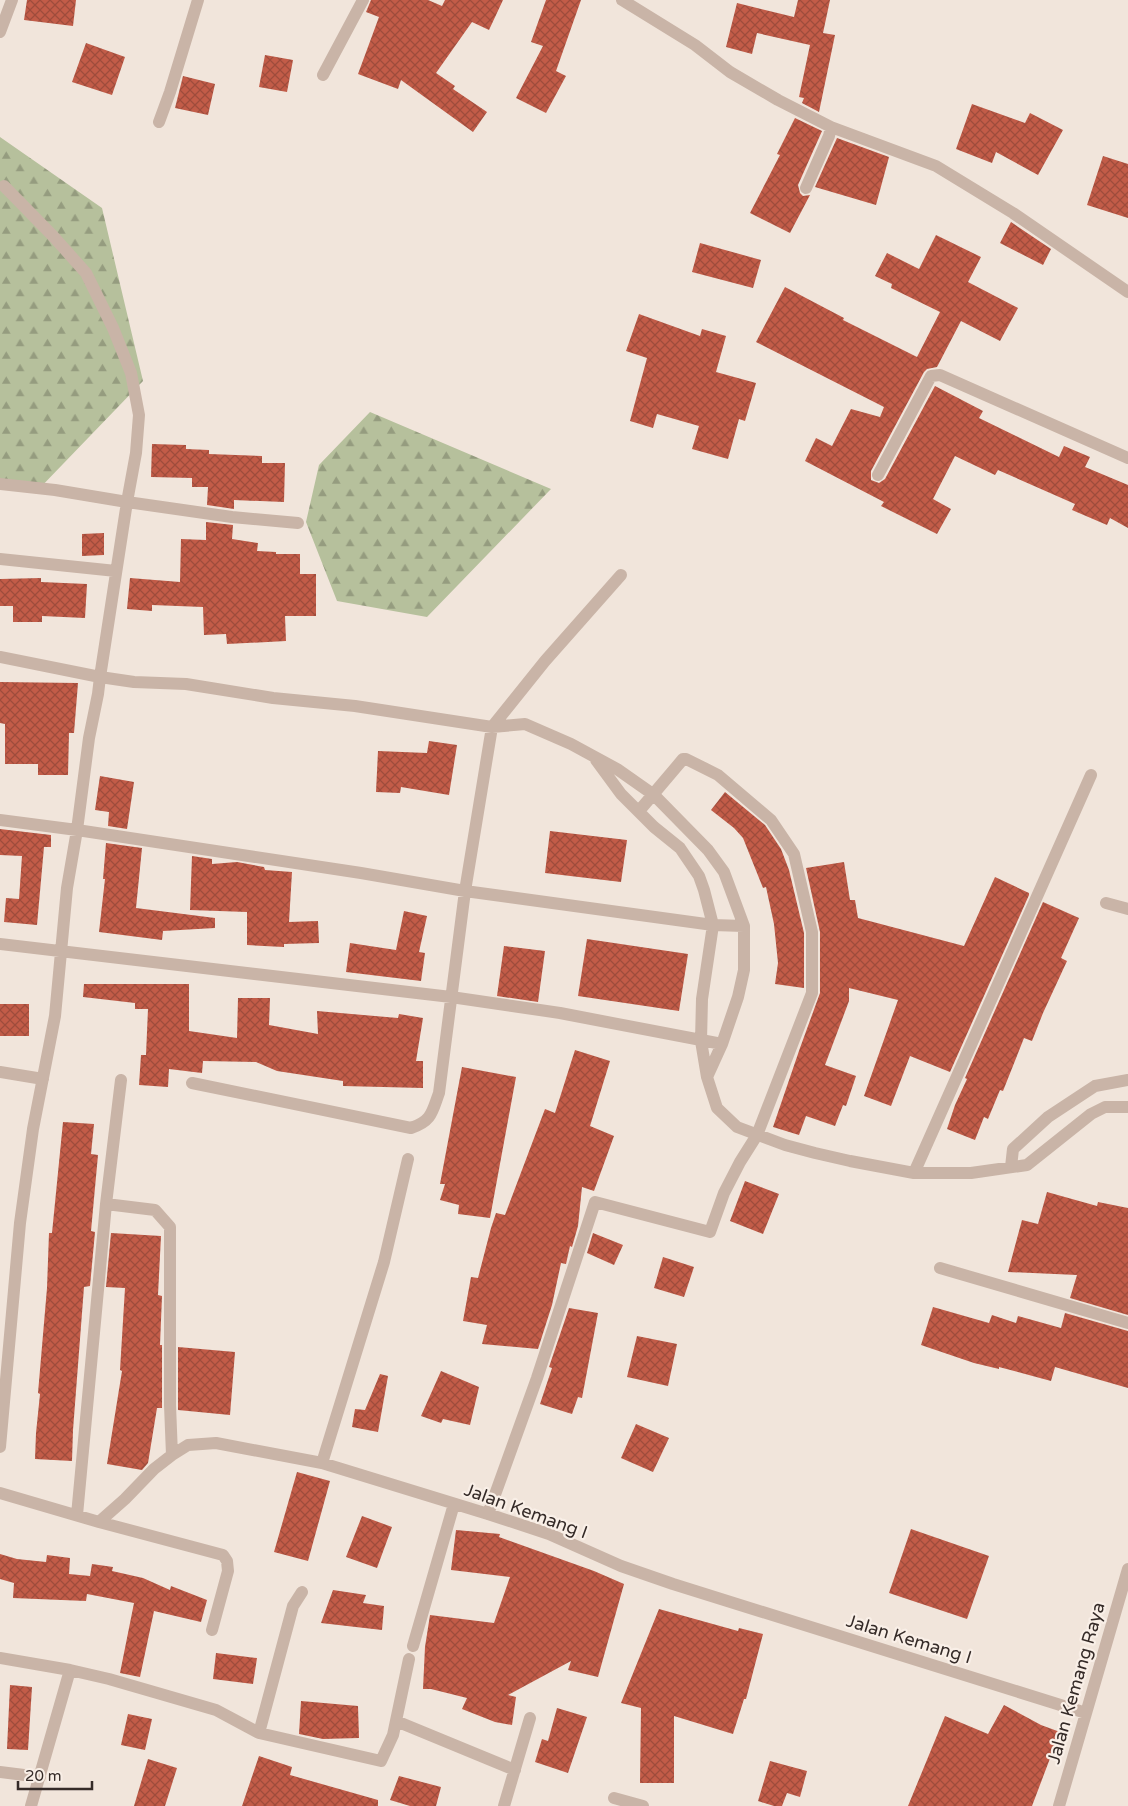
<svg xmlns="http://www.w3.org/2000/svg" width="1128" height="1806" viewBox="0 0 1128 1806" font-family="'Varela Round',sans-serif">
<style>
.forest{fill:url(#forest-firs)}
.building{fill:url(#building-cross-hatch)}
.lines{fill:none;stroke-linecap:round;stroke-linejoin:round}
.minor{stroke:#c9b4a7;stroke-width:12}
.labels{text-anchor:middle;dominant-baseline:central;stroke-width:4.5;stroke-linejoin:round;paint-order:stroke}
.street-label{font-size:18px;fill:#352b28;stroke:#f9efe7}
</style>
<defs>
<pattern id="forest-firs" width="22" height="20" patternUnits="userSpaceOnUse" patternTransform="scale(1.25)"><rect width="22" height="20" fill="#b6c09c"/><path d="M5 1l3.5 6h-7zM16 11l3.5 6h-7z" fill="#959c7f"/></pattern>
<pattern id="building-cross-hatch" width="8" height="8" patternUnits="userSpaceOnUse" patternTransform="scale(1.25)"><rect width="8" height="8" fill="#c25c48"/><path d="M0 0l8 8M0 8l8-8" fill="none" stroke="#9e4c3c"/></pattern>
</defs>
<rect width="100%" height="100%" fill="#f1e5db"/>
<path class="forest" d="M0,137L102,208L143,381L36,492L0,481Z
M370,412L551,489L427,617L337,601L306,522L319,465Z"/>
<path class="building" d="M27,0H76L73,26L24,20Z
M371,0H428L442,6L445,0H503L489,30L472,22L436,73L455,86L453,89L487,112L473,132L401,80L398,89L358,74L379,17L366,12Z
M546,0H581L556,71L566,76L546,113L516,98L543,46L531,42Z
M798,0H830L823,33L835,35L819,112L802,103L804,98L799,97L810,45L757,33L752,54L726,47L737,3L794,17Z
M86,43L125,57L112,95L72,82Z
M265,55L293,60L287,92L259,87Z
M183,76L215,84L208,115L175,108Z
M972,104L1025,123L1030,113L1063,130L1038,175L996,152L992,163L956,149Z
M795,118L822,131L798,185L800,193L803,196L810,195L790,233L750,213L780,155L777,154Z
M837,138L889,157L876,205L815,187Z
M1103,156L1128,164V218L1087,205Z
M1011,222L1051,249L1043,265L1000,243Z
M936,235L981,257L968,282L1018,308L1000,341L961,321L937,367L927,369L924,372L871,471V480L879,483L885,479L935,386L983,411L979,418L1059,457L1064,446L1090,457L1085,467L1128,485V528L1110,518L1107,525L1072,510L1075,504L998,470L995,475L955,456L933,499L951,509L937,534L881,506L884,502L805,461L816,438L832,446L851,409L880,417L884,407L756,342L785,287L844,318L843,320L917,357L940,312L891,288L892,284L875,276L887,253L919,269Z
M700,243L761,260L753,288L692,272Z
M639,314L700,336L702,329L726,336L716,372L756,383L745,421L739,419L728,459L692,449L699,426L657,414L653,428L630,421L647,358L626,351Z
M152,444L186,445V449L209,450V454L262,456V463H285L284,502L234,500V509L207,505L208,487H192V478L151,477Z
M206,522L233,525L232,539L258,543L257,551L276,552V554H300V574H316V616H285L286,641L227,644L226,634L204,635L203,607L152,605V611L127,609L130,578L180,582L181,539L206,540Z
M104,533V555L82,556V534Z
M41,578V582L87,584L85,618L42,616V622H13V606H0V579Z
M0,682L78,683L74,733H69L68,775H38V764H5V724L0,723Z
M429,741L457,745L449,795L401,787L400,793L376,792L378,751L427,753Z
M100,776L134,782L127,829L108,826L109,812L95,810Z
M725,792L765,825L781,849L789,870L804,933V988L775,984L778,963L774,924L766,887L763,888L743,838L734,828L711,810Z
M0,829L51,835V847H44L37,925L4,922L6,898L19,899L22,856L0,855Z
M550,831L627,840L621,882L545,873Z
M106,843L142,848L136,908L215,918V928L163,931L162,940L99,932L105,879H103Z
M192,856L212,859V864L237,862L264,867L265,870L292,872L289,922L318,921L319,943L284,944V947L247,945V912L190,910Z
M844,862L850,900H855L858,918L964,946L995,877L1029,893V895L950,1072L910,1056L891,1106L864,1096L898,1000L849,988V1001L825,1065L856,1076L846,1106L843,1105L835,1126L806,1116L799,1135L773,1127L800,1048L820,993V932L806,868Z
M1043,902L1079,918L1061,958L1067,961L1043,1013L1032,1041L1024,1038L1003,1091L1000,1090L988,1119L984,1117L975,1140L947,1129L955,1105L967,1079L965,1078Z
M404,911L427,916L419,952L425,953L421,981L346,972L350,943L396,950Z
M587,939L688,954L679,1011L578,996Z
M504,946L545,951L538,1002L497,996Z
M84,984H189V1031L237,1038L238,998H270L269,1025L318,1034L317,1011L398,1018L399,1014L423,1018L416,1061H423V1088L343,1086V1081L277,1071L256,1062L203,1061L202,1073L169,1069L168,1087L139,1085L141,1055H146L148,1009H135V1003L83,997Z
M0,1004H29V1036H0Z
M575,1050L610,1061L590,1126L614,1136L594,1191L582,1187L578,1226L572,1247L570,1246L566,1264L561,1263L552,1305L538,1349L482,1344L487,1325L463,1321L471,1277L478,1278L491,1228L496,1213L505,1215L545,1109L555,1113Z
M462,1067L516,1077L490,1218L458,1214L459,1205L440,1200L445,1184H440Z
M63,1122L94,1124L91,1154L98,1155L91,1231L95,1232L90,1286L84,1287L73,1430L72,1461L35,1459L36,1433L40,1394L38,1393L47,1288L49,1233H52Z
M745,1181L779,1194L763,1234L730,1221Z
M1047,1192L1097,1206L1098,1202L1128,1208V1315L1070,1298L1077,1275L1008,1272L1022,1220L1038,1224Z
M111,1233L161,1236L158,1295L162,1296L160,1345H162V1408H157L148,1463L142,1470L107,1464L122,1371L120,1370L125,1288L106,1287Z
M593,1233L623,1245L614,1265L587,1253Z
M663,1257L694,1267L684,1297L654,1288Z
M933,1307L989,1323L992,1315L1016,1323L1018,1316L1061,1328L1065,1313L1128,1331V1388L1055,1367L1051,1381L999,1367V1369L974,1363L921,1345Z
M569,1308L598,1313L582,1398L578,1397L572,1414L540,1404L552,1368L549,1367Z
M637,1336L677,1344L668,1386L627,1377Z
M178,1347L235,1352L230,1415L178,1410Z
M441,1371L479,1387L470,1425L443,1419L441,1423L421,1416Z
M380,1374L388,1376L378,1432L352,1427L355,1409L365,1410Z
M636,1424L669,1438L653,1472L621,1458Z
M297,1472L330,1481L308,1561L274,1552Z
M362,1516L392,1527L377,1568L346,1557Z
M911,1529L989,1556L967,1619L889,1593Z
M456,1530L500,1534L499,1537L594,1571L624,1584L598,1677L568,1670L571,1661L508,1695L516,1697L512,1725L495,1722L462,1709L467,1698L431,1689H423L425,1647L430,1615L494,1623L510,1577L451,1570Z
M0,1554L17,1559L46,1562L47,1555L70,1558L69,1574L90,1576L92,1564L113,1567L112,1571L143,1578L170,1590L171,1586L207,1600L201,1622L154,1611L140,1677L120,1673L134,1603L87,1594L86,1601L13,1598L14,1583L0,1579Z
M333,1590L366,1595L363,1603L384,1606L382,1630L321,1623Z
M659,1609L738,1631L739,1628L763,1634L746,1699H744L733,1734L674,1716V1783H640L641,1708L621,1703Z
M216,1653L257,1658L253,1684L213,1679Z
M10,1685L32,1687L28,1750L7,1749Z
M301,1701L358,1706L359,1738L323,1739L299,1734Z
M1004,1705L1041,1725L1060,1732L1032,1806H908L945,1716L988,1734Z
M557,1708L587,1717L568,1773L535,1762L542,1739L548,1741Z
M128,1714L152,1719L145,1750L121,1745Z
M259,1756L292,1767L290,1775L378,1800V1806H242Z
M148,1759L177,1768L165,1806H134Z
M770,1761L807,1771L800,1797L787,1793L782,1806H774L758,1801Z
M399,1776L441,1787L436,1806H410L390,1800Z"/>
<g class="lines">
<path class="minor" d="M622,0L695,45L730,72L778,100L831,127L936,166L1013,213L1128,292
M0,32L12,0
M323,75L363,0
M159,122L170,92L198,0
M4,186L53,236L86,273L113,328L131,373L139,415L136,453L127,502L232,517L298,523
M806,188L829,136L831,127
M878,475L931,376L940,375L1128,458
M0,484L55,490L127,502L100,677L0,657
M0,559L116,571
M596,760L621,794L654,827L680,848L699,876L704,890L713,925L702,999L701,1041L707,1077L717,1108L737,1127L785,1145L815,1153L850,1161L914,1173H971L1027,1165L1091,1114L1105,1107H1128
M0,820L77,830L361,873L465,891L713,925L744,926
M1106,903L1128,909
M0,944L451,997L560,1013L722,1044
M0,1072L43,1079
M192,1083L411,1128C432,1121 432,1112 439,1093L465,891L492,727L545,661L621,575
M1011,1167L1013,1149L1048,1117L1095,1086L1128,1080
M914,1173L1091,775
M106,1204L155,1210L170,1227V1405L172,1455
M940,1268L1128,1323
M0,1447L20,1223L33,1129L55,1016L67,888L77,830L89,738L98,694L100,677L134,682L186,684L273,698L355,706L492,727L525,724L571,744L617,769L654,795L708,850L724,872L744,926V970L738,997L722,1044L707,1077
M322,1463L384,1262L408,1159
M0,1493L99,1522L125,1499L154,1469L172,1455L188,1445L216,1443L322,1463L488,1514L549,1534L621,1566L673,1584L1086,1713
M488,1514L537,1378L595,1202L710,1232L724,1193L740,1162L757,1135L812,993V932L794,854L771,820L718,775L686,759H683L639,811
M77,1515L106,1204L121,1080
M99,1522L223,1555L227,1561L228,1571L212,1630
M413,1646L454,1504
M0,1658L70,1670L109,1679L216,1710L259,1733L381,1761L393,1735L409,1659
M396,1721L515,1770
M259,1733L293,1606L302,1592
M0,1772L40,1777
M614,1798L643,1806
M31,1806L70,1670
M504,1806L530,1718
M1059,1806L1128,1569"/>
</g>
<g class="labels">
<g class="street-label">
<text transform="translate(526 1511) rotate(20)">Jalan Kemang I</text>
<text transform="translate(909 1639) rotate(17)">Jalan Kemang I</text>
<text transform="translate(1076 1683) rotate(-74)">Jalan Kemang Raya</text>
</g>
</g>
<path d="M18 1781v8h74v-8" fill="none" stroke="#352b28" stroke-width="2.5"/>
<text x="25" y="1781" font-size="15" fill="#352b28" stroke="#f9efe7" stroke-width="4" paint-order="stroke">20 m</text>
</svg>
